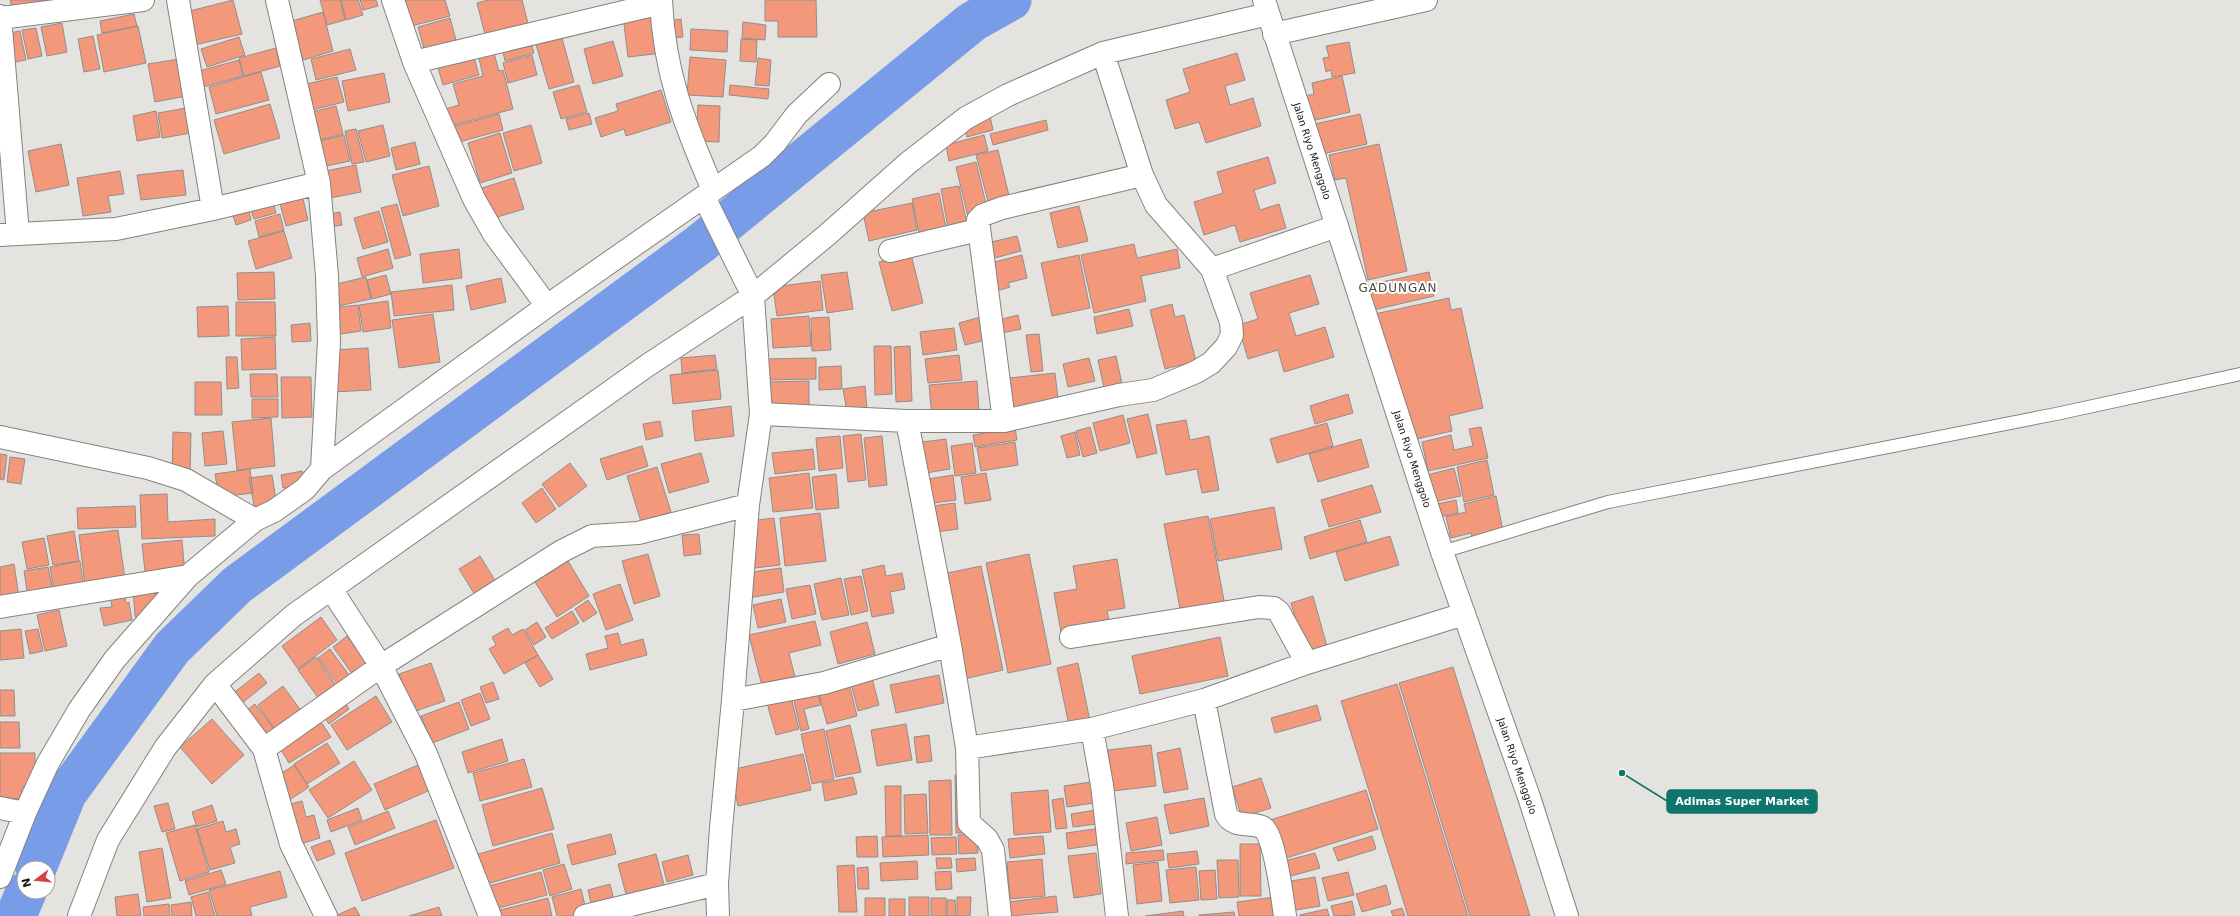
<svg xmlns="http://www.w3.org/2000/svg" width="2240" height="916" viewBox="0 0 2240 916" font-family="'DejaVu Sans',sans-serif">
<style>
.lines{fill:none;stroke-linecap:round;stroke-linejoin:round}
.river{stroke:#799ce8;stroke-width:41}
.building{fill:#f4987b;stroke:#918e8d}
.service-casing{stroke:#84827f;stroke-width:14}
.minor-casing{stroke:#84827f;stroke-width:24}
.tertiary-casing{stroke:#84827f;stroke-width:24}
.service{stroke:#fff;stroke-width:12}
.minor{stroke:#fff;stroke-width:22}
.tertiary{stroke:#fff;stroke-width:22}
.labels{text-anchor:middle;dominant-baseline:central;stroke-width:4;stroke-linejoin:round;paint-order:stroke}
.street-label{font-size:10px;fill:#171615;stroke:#fff}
.quarter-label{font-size:12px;letter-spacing:1px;fill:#4a4946;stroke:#fff}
.leader{fill:none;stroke:#0f766e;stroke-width:1.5}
.callout-dot{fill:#0f766e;stroke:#fff;stroke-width:1.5}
.callout{fill:#0f766e;stroke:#0f766e;stroke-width:1.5}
.callout-label{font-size:11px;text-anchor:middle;font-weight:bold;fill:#fff}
</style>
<rect width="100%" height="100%" fill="#e5e3e0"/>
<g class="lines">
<path class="river" d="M36,868L66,794L172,648L237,585L700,244L972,22L1011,0
M16,916L26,892"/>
</g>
<path class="building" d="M10,0H46L12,7Z
M233,0L242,34L190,46L182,13Z
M320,0H340L345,20L327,25Z
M341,0H358L363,15L346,20Z
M360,0H376L378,6L363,10Z
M396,0H445L450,16L404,28Z
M488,0H522L530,31L487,42L477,3Z
M765,0H816L817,37H778V21H765Z
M323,12L333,51L303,60L292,21Z
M657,12L662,53L628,57L623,16Z
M134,14L137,26L102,33L100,21Z
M450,18L458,47L426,56L418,27Z
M681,19L683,37L670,38L668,21Z
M743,22L766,25L765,40L742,38Z
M62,23L67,52L47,56L41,27Z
M138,26L146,63L104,72L97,35Z
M36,28L42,56L28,59L22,30Z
M691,29L728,31L727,52L690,50Z
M20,31L26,60L10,63L4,34Z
M561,34L574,82L549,89L535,41Z
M93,36L100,69L84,72L78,39Z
M239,37L245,55L207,67L201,49Z
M741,39L757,40L756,62L740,61Z
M530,40L534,53L505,61L502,47Z
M613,41L623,76L593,84L584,49Z
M1349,42L1355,73L1332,77L1331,70L1326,72L1323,58L1329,57L1326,46Z
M276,48L280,66L244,76L239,58Z
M350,49L356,70L316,80L311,59Z
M493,50L499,71L503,70L513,109L446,127L442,110L459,105L453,84L483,76L478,54Z
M1237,53L1245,80L1225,86L1230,105L1253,98L1261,126L1206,143L1199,122L1175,129L1166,100L1190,92L1183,69Z
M473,54L479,75L443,85L437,64Z
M532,55L537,75L508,83L503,63Z
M690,57L726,60L723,97L687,95Z
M758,58L771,60L769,86L755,85Z
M179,59L186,96L155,102L148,64Z
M239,60L243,76L203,87L199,71Z
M261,72L269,100L216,114L209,87Z
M384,73L390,102L348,111L342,81Z
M1342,76L1350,112L1311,121L1305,96L1314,94L1312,83Z
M337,77L344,102L304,112L298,86Z
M579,85L587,112L561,119L553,92Z
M730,85L769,89L768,99L729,95Z
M661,90L671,122L626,136L624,129L601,137L595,118L618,111L616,104Z
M270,104L280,138L224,154L214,120Z
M698,105L720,106L719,142L696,141Z
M336,106L343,134L315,141L308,113Z
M186,108L191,133L162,138L158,113Z
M156,111L160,137L137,141L133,116Z
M589,113L592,124L569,130L566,119Z
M499,114L503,130L452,144L448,128Z
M1360,114L1367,144L1322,154L1315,124Z
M990,116L993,130L967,137L963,122Z
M1046,120L1048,130L993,145L990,134Z
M383,125L390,156L366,162L358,131Z
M531,125L542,163L514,171L503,133Z
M356,129L364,162L352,164L345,131Z
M500,133L512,173L480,183L468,143Z
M344,135L350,161L317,168L311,143Z
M984,135L988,151L949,161L946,145Z
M415,142L420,164L396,170L391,148Z
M61,144L69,185L36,192L28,151Z
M1379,144L1407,271L1368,280L1346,178L1335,180L1329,155Z
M998,150L1011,204L990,209L976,155Z
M1268,157L1276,183L1254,190L1260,210L1279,204L1286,228L1240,242L1235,225L1204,235L1194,202L1223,193L1217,172Z
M976,162L988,212L968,217L956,167Z
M356,165L361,192L325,199L320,172Z
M429,166L439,206L403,216L392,175Z
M183,170L186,195L141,200L137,175Z
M120,171L124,194L108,196L111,212L83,216L77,178Z
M514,178L524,209L491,219L482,188Z
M959,186L967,224L948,228L941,189Z
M301,190L308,220L286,226L278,196Z
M939,193L946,227L919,233L912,199Z
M272,198L276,213L254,219L249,205Z
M912,203L917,230L869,241L863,213Z
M397,204L411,255L395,259L381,208Z
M1079,206L1088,241L1058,248L1050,213Z
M248,207L251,220L236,225L232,212Z
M379,211L388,242L363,249L354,218Z
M340,212L342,225L325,228L323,215Z
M280,214L284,230L259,237L255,221Z
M284,231L292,258L256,269L248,241Z
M1017,236L1021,251L991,259L987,243Z
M1134,244L1137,258L1177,249L1180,268L1141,276L1146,301L1094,313L1081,255Z
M388,249L393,268L362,277L357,258Z
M459,249L462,278L423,283L420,254Z
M911,254L923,303L892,311L879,262Z
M1022,255L1027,278L1008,283L1010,287L997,291L990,263Z
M1079,255L1090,308L1052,316L1041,263Z
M274,272L275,299L238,300L237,273Z
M847,272L853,309L827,313L821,275Z
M1429,272L1434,296L1369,311L1363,286Z
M386,275L391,294L372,299L367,280Z
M1310,275L1319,304L1289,313L1296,336L1325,327L1334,357L1284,372L1278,350L1248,359L1238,325L1258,319L1250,293Z
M366,277L371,299L333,307L328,286Z
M501,278L506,302L471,310L466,286Z
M820,281L823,310L777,316L773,287Z
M452,285L454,310L394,316L391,292Z
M1449,298L1451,310L1461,308L1483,408L1449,416L1452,431L1408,441L1370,315Z
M388,301L391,328L363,332L359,305Z
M236,302H275L276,336H236Z
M1172,304L1175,317L1184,315L1196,361L1165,369L1150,310Z
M358,305L361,331L334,335L330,308Z
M228,306L229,336L198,337L197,307Z
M1129,309L1133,326L1097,334L1094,317Z
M433,314L440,362L399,368L392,320Z
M1018,315L1021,329L997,334L994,321Z
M809,316L811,346L773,348L771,319Z
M984,316L990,339L965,345L959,323Z
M829,317L831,350L812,351L811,318Z
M310,323L311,341L292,342L291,325Z
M954,328L957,350L923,355L920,332Z
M1039,334L1043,371L1031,372L1026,335Z
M275,337L276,369L242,370L241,339Z
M874,346H891L892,394L875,395Z
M910,346L912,401L896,402L894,347Z
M368,348L371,390L333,392L331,350Z
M715,355L717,369L682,373L681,358Z
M959,355L962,380L928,383L925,359Z
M1116,356L1122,384L1104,388L1098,360Z
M226,357H237L239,388L227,389Z
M816,358V379L765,380L764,359Z
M1089,358L1095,381L1068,387L1063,364Z
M841,366L842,389L819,390V367Z
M718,370L721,399L673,404L670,375Z
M1055,373L1059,407L1013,412L1010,378Z
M250,374H277L278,397H251Z
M281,377H311L312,417L282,418Z
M809,381V413L768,414L767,382Z
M977,381L979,413L932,418L929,385Z
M195,382H221L222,415H195Z
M865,386L867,410L847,412L843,389Z
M1348,394L1353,413L1315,424L1310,406Z
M252,399H278V417L252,418Z
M731,406L734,436L695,441L692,411Z
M1148,414L1157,453L1137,458L1127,419Z
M1123,415L1130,443L1100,451L1093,423Z
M271,418L275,466L237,470L232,422Z
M1186,420L1190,440L1209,436L1219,490L1202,493L1197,469L1166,475L1156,425Z
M660,421L663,436L646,440L643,424Z
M1327,423L1333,446L1277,463L1270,439Z
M1090,427L1097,453L1083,457L1076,431Z
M1481,427L1488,458L1428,471L1422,442L1451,435L1454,450L1473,446L1469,429Z
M1015,428L1017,440L975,447L973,435Z
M223,431L227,464L205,466L202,433Z
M173,432L191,433L190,475H172Z
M1075,432L1080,455L1067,458L1061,436Z
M861,434L866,480L848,482L843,436Z
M840,436L843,468L819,471L816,438Z
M882,436L887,485L869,487L864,438Z
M946,439L950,469L920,474L915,443Z
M1361,439L1369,467L1318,482L1309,454Z
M1015,442L1018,465L981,471L977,448Z
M972,443L976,473L955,476L951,446Z
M642,446L648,466L607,480L600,459Z
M813,449L815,469L775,474L772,453Z
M701,453L709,482L669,493L661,464Z
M0,454L7,455L4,480L0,479Z
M10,457L25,459L21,484L7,482Z
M1487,460L1494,495L1464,502L1457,467Z
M570,463L587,486L559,507L542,484Z
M657,467L671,512L641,522L627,476Z
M1454,468L1461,496L1433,502L1427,475Z
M250,469L253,493L219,497L215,474Z
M302,471L304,485L283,488L281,475Z
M809,473L813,508L773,512L769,478Z
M986,473L991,500L965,504L961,477Z
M836,474L839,508L816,510L812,477Z
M272,475L277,507L255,511L249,478Z
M953,475L956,500L926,504L922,480Z
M1372,485L1381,512L1329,527L1321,500Z
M542,488L556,509L536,523L522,503Z
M167,494L168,522L215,519V536L142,539L140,495Z
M1496,496L1503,531L1472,538L1471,533L1451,538L1446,517L1466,512L1464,504Z
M1456,500L1458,513L1435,518L1432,505Z
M955,503L958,529L928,533L925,507Z
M135,506L136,527L78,529L77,508Z
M1274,507L1282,549L1218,561L1210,519Z
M820,513L826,561L785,566L780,518Z
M1208,516L1226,611L1182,619L1164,524Z
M774,518L780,565L755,568L749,521Z
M1360,520L1367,542L1310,559L1304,537Z
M118,530L125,579L85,585L79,535Z
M74,531L79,561L53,565L47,536Z
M699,534L701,554L684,556L682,535Z
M1390,536L1399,565L1345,581L1336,552Z
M44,538L49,565L27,569L22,542Z
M182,540L185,575L146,580L142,544Z
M648,554L660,596L634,604L622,561Z
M1029,554L1051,664L1008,673L986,563Z
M480,556L496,582L475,595L459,569Z
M1117,559L1125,608L1107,611L1111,630L1062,638L1054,593L1077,589L1073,566Z
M80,561L84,587L54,592L50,567Z
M568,561L589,596L557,617L535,582Z
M14,564L19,597L0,600V567Z
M884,565L886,576L902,573L905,589L890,592L894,613L872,617L862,570Z
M981,566L1003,670L960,680L938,575Z
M48,567L53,592L28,597L24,571Z
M781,568L784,592L748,598L745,573Z
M861,576L868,611L851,615L844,579Z
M841,578L849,615L822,620L814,584Z
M620,584L633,620L606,630L593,594Z
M178,585L141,622L135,616L133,590Z
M810,585L816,614L792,619L786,589Z
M124,593L126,603L129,602L132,620L104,626L100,608L112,607L110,595Z
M1313,596L1328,650L1306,656L1291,603Z
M781,599L786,622L758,628L753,605Z
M588,600L597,613L583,622L575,609Z
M59,610L67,646L45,651L37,615Z
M572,611L579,623L552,639L545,628Z
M321,617L337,640L298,669L282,646Z
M815,621L821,645L789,653L796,681L763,690L749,635Z
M537,622L546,637L534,645L525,630Z
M867,622L875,654L838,664L830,632Z
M508,628L512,635L523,629L538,655L504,674L489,649L496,645L492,637Z
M21,629L24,658L0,660V631Z
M38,629L43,651L30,654L25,631Z
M618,633L621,645L643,639L647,655L590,670L586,654L608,648L605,636Z
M347,636L370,668L355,678L333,647Z
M1220,637L1228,676L1140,694L1132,656Z
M330,649L349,675L337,684L318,658Z
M538,655L553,679L540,687L525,663Z
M316,657L339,690L322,703L298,670Z
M431,663L445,701L413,712L399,674Z
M1078,663L1091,726L1070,730L1057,668Z
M1453,667L1530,916H1470L1399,683Z
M259,673L267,683L241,704L232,694Z
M939,675L944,703L896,713L890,685Z
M872,678L879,705L858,711L851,683Z
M493,682L499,699L486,703L480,687Z
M849,683L857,716L827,724L818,691Z
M1397,684L1468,916H1408L1341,701Z
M283,686L302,712L276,731L258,705Z
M0,690H14L15,716H0Z
M817,690L821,705L804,709L809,729L801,731L793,696Z
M480,693L490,719L471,726L461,700Z
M376,696L392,722L347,750L331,725Z
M791,697L799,729L776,735L767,703Z
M343,699L349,709L329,724L322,714Z
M459,702L469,729L432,743L421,716Z
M255,704L275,730L259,741L240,715Z
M1317,705L1321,720L1275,733L1271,718Z
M212,719L244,755L212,784L180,747Z
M319,719L331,737L289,763L278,745Z
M0,722H19L20,748H0Z
M906,724L912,760L877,766L871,730Z
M850,725L861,772L836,777L826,731Z
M824,729L834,779L812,784L801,734Z
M929,735L932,761L917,763L914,737Z
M502,739L508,761L468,773L462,752Z
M327,743L340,763L307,784L294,764Z
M1151,745L1156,786L1112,791L1108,750Z
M1180,748L1188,789L1164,793L1157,753Z
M0,753H35V787H22V799L0,798Z
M803,754L811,790L738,806L730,770Z
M524,759L532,787L480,801L473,773Z
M354,761L372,790L328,818L309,790Z
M294,765L309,787L288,801L273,779Z
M418,765L430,790L385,810L374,784Z
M955,775L967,776V833H956Z
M853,777L857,794L825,801L822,783Z
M1261,778L1271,808L1242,817L1232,787Z
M951,780L952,835H930L929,781Z
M1091,782L1094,803L1067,807L1064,786Z
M885,786H901V836H886Z
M542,788L554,829L493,846L482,805Z
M1048,790L1051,832L1014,835L1011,793Z
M1366,790L1378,829L1283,859L1270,820Z
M926,794L928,833L905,834L904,795Z
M1063,798L1067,828L1056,829L1052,800Z
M1204,798L1209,826L1170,834L1164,805Z
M302,801L306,817L314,815L320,838L294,846L283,806Z
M168,803L175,829L162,832L154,806Z
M212,805L217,821L197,827L192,812Z
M358,808L362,820L331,832L327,820Z
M1096,810L1097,824L1073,827L1071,814Z
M388,811L395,828L355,845L348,827Z
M1157,817L1162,845L1131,851L1126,823Z
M436,820L454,868L362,901L345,853Z
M223,821L226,832L236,829L240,844L230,847L235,863L210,870L197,829Z
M195,825L209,872L180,881L166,833Z
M1101,828L1103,844L1068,849L1066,833Z
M552,833L560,863L483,885L475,855Z
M611,834L616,854L572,865L567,845Z
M977,834L978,853L959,854L958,835Z
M928,835L929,855L883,857L882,837Z
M877,836L878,857H857L856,837Z
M1043,836L1045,854L1010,858L1008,839Z
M1372,836L1376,849L1338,861L1333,848Z
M956,837L957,854L932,855L931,838Z
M330,840L335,854L317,861L311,847Z
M1240,844H1260L1261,896H1240Z
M162,848L171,898L147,902L139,852Z
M1163,850L1164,860L1126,864V853Z
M1197,851L1199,864L1169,868L1167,854Z
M1096,853L1101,894L1074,898L1068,856Z
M1315,853L1320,868L1284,878L1280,862Z
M656,854L666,892L628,902L618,864Z
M688,855L693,875L667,882L662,862Z
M936,858H951L952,868L937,869Z
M975,858L976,870L957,872L956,859Z
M1042,859L1045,896L1010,899L1007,862Z
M1217,860H1238L1239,897L1219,898Z
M917,861L918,879L881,881L880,863Z
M1158,862L1162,901L1137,904L1133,865Z
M564,864L572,889L550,896L543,870Z
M854,865L857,912H839L837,866Z
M868,867L869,889H858L857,868Z
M1196,867L1199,900L1170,903L1166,870Z
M221,870L226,884L189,895L185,881Z
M1215,870L1217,899L1201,900L1199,871Z
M280,871L287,897L250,907L252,916H217L209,890Z
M951,871L952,889L936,890L935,872Z
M541,872L547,895L495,909L489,886Z
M1348,872L1354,895L1328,901L1322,878Z
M1315,877L1320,906L1290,911L1285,882Z
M610,884L616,908L593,913L588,890Z
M1386,885L1391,904L1362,912L1356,894Z
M581,889L587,914L577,916H557L552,897Z
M208,892L215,916H196L191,897Z
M138,894L141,916H117L115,897Z
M1056,896L1058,912L1010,916L1009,902Z
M909,897H929V916H909Z
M957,897H971L970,916H957Z
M1275,897L1278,916H1239L1237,902Z
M548,898L552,916H501L500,910Z
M865,898H885V916H865Z
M931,898H946V916H931Z
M889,899H905V916H889Z
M947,900H955L956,916H947Z
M1352,901L1355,915L1334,916L1331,906Z
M191,902L192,916H172L171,905Z
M169,904L170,916H144L143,907Z
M355,907L360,916H335Z
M439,907L442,916H409Z
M1402,908L1405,916H1393L1391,911Z
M1327,909L1329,916H1300V915Z
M1183,911L1184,916H1145Z
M1234,912L1235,916H1199V915Z"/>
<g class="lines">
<g class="service-casing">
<path id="service" d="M1442,552L1608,502L2056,414L2240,374"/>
</g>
<g class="minor-casing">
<path id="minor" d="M178,0L213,209
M277,0L319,183L327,276L329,341L322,469
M393,0L414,62L474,199L494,234L547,306
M661,0C664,73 685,125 713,190
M0,16L18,234L0,235
M0,18L143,0
M1274,34L1426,0
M414,62L661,3
M18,234L116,229L213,209L319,183
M890,251L978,230
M1212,269L1337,226
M761,414L907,421H1004L1119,395L1153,390L1196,372L1211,363L1226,347L1232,335L1231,322L1212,269L1156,205L1142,175L1103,53
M907,421L950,645L967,748L969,823L987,839L993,850L1000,916
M1004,421L978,220L983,215L1002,208L1142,175
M0,437L148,468L186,480L255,520
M331,589L381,666L426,754L490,916
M0,607L188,576
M1071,637L1259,607L1274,608L1279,612L1307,663
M215,684L264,749
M733,700L824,683L950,645
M1204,700L1226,814C1233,828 1250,822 1262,827C1274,831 1283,902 1285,916
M1092,729L1102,785L1117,916
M967,748L1092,729L1204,700L1307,663L1464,614
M0,808L25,813L48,763L79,710L115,659L188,576L255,520L274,511L305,489L322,469L547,306L762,156L775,143L797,114L829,84
M0,877L25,813
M79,916L108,840L165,748L215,684L294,615L648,365L753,296L704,197
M326,916L291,844L264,749L381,666L562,551L592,536L638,533L748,505
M585,916L717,884
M718,916L717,884L721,828L733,700L748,505L761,414L753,296L827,235L908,163L966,118L1008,95L1103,53L1268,14"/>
</g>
<g class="tertiary-casing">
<path id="tertiary" d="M1264,0L1442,552L1529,797L1567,916"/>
</g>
<use href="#service" class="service"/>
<use href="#minor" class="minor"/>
<use href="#tertiary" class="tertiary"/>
</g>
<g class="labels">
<g class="street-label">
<text transform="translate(1312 151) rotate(72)">Jalan Riyo Menggolo</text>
<text transform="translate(1412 459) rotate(72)">Jalan Riyo Menggolo</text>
<text transform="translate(1517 766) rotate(71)">Jalan Riyo Menggolo</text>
</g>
<g class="quarter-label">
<text x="1398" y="288">GADUNGAN</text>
</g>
</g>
<path class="leader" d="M1622 773L1667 801"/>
<circle class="callout-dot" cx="1622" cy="773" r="4"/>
<rect class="callout" x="1667" y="790" width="150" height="23" rx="4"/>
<g class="callout-label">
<text x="1742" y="805">Adimas Super Market</text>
</g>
<g transform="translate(36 880) rotate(254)"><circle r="19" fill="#ffffff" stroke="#a2a2a1"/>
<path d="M0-3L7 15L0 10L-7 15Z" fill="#d2443e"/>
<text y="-6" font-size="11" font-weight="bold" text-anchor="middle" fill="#171615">N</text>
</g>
</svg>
